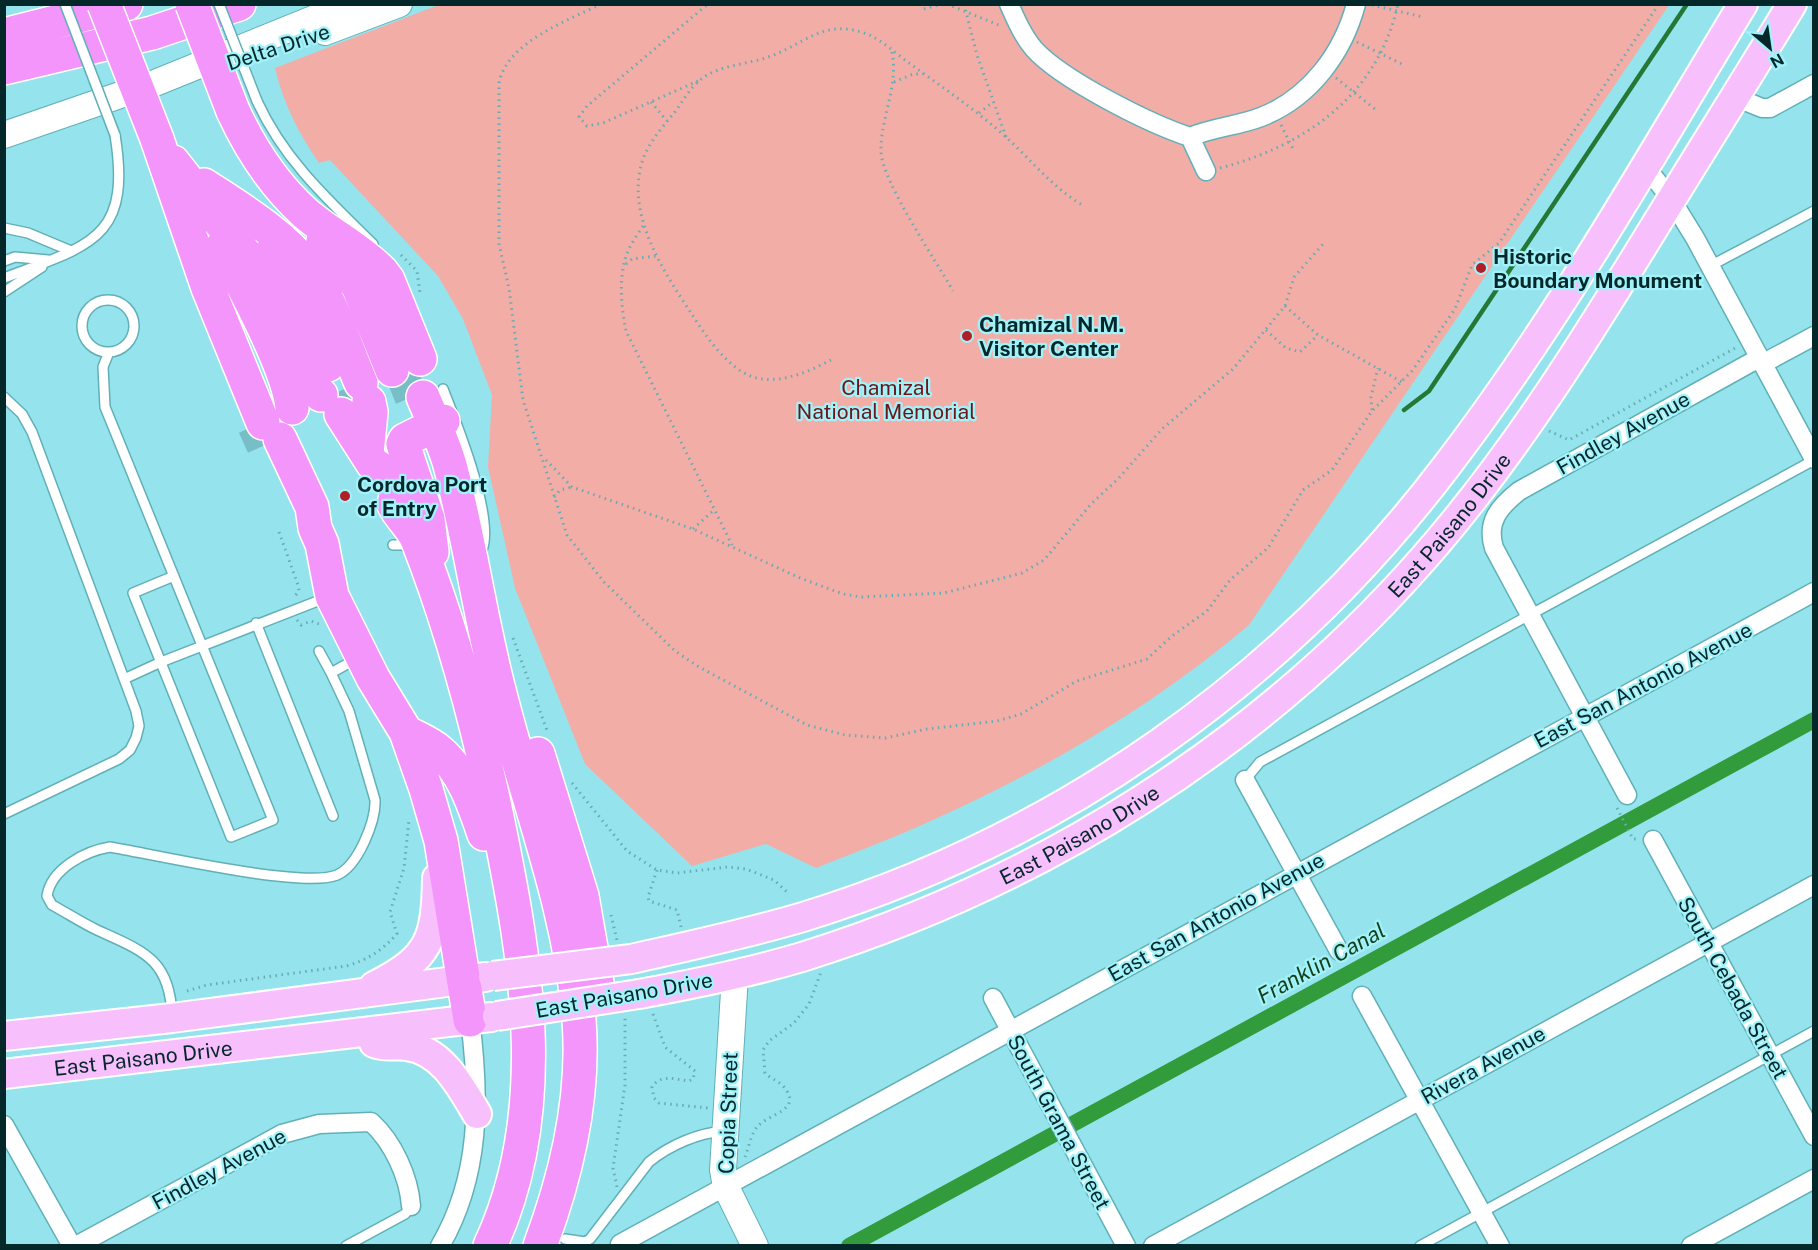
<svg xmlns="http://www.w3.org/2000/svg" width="1818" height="1250" viewBox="0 0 1818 1250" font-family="'Public Sans',sans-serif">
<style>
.green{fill:#f3ada7}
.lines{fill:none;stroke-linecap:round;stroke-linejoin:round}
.stream{stroke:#247836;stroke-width:4.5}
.canal{stroke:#329b3b;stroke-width:16}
.motorway-tunnel{stroke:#78bec6;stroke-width:33;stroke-dasharray:33 16;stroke-linecap:butt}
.service-casing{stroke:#61b0b8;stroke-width:12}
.minor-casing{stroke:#61b0b8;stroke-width:21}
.secondary-casing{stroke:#61b0b8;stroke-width:28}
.primary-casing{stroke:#fff;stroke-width:32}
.motorway-casing{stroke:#fff;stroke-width:36}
.path{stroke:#69abb2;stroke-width:3;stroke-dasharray:1.5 4.5;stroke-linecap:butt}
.service{stroke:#fff;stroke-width:9}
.minor{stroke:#fff;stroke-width:18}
.secondary{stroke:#fff;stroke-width:26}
.primary{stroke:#f8bffd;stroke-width:28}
.motorway{stroke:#f495fc;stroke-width:33}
.service-bridge-casing{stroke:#61b0b8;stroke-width:12;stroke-linecap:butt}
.primary-bridge-casing{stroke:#fff;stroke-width:32;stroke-linecap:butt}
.motorway-bridge-casing{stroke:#fff;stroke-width:36;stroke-linecap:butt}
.service-bridge{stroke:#fff;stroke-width:9}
.primary-bridge{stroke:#f8bffd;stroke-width:28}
.motorway-bridge{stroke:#f495fc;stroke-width:33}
.poi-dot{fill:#b01e28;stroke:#a2f2fa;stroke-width:2}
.labels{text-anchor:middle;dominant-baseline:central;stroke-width:4.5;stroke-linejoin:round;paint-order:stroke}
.street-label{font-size:21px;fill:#04272a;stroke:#a2f2fa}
.poi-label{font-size:21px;font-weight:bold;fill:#04272a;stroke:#a2f2fa;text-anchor:start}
.park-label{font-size:21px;fill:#6b1719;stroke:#a2f2fa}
.water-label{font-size:22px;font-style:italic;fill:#163e18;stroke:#a2f2fa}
</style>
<rect width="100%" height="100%" fill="#95e4ed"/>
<path class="green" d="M441,4L1669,5L1249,625C1156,704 1047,769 935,819C896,837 856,852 816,868L766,844L692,866L585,764L515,588L488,467L492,395L463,319L438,276L330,160L319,163C299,134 283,103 275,68Z"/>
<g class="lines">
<path class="stream" d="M1404,410L1429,391L1687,4"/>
<path class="canal" d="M849,1246L1814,720"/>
<path class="motorway-tunnel" d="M399,367L413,402
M340,391L349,411
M254,426L263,446"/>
<g class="service-casing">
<path id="service" d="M257,101C284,160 328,200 373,244
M4,228L28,233L71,251
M4,261L15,257L48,260
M1710,266L1814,211
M4,278C90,245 132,240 115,135
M4,292L42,267
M82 326a26 26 0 1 1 52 0a26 26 0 1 1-52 0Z
M109,352L103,367L105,407L273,820L231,837L133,593L174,576
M443,389C456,422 495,518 482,550
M4,397L22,414L32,432L136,711L139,726L136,738L130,750L119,759L4,814
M393,545H403L412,551
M256,623L333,816
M319,651L331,673
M124,679L161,662L328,597
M1245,780L1260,762L1814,460
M172,1016C170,959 143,951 97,930C82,923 67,913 52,905L47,896C51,869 85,851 110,847C152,854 304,889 337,875C358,866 376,821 375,800L349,711L331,673L356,659
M565,1239L585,1242L590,1239L649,1162C670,1145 698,1133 724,1131
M346,1246L405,1214L411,1206
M1420,1246L1814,1031"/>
</g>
<g class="minor-casing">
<path id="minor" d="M1009,4C1016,20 1023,36 1034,49C1062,80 1150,124 1190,137C1214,127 1238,126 1261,117C1310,98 1343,53 1356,4
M1735,97L1762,108H1770L1814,84
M1190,137L1206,171
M1645,166L1671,199L1695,238L1814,459
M1762,364L1814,336
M1245,780L1339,951
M1627,795L1494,548C1486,522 1499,507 1519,491L1759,358
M1653,840L1814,1136
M1362,996L1500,1246
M993,998L1126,1246
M4,1125L72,1246
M620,1244L1814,592
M76,1246L282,1134L319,1124L371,1122C393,1142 409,1177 411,1206
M440,1246C481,1176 480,1097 470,1020
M1153,1246L1814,885
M1691,1246L1814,1179"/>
</g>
<g class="secondary-casing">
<path id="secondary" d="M325,32L399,4
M4,135L155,83L350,4
M735,975L723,1170L726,1187L755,1246"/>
</g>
<g class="primary-casing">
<g id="primary">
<path d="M631,959C689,946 746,934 803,917C1059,839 1283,681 1445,468C1557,322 1648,161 1743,4"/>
<path d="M374,986C430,958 436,939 437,878"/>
<path id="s1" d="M639,994C694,984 748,973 802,957C1040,883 1258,747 1423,559C1519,450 1595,324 1671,200C1711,135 1752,70 1792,4"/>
<path d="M4,1036L172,1018L485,977"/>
<path d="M374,1043C386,1048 396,1044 407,1046C442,1050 461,1087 477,1114"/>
<path id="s2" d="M4,1074L491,1017"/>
</g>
</g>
<g class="motorway-casing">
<path id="motorway" d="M4,35L126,4
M4,68L152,33L239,4
M233,111C251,150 273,184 305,213C329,234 360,249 382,272L388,280L420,359
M157,139L208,288L263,423
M173,162L264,278L313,387L321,395
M204,185C239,208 283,234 309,269C333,302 345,346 361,383
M323,241L358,286L392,370
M222,247C242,283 289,370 292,408
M268,256L290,282L328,365
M423,397C433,421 445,445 451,469C470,542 480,617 499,690C526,799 570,907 579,1020C585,1097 567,1174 540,1246
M341,414L373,464L395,478L398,485L394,505C400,517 411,526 417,539C453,631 478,725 498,822C526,960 553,1112 490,1246
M280,439L312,507L315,528L322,544L332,596L373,678L406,732L426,789L441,841L470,1020
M367,454L371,412L369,402
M432,552L428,519L403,444L405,440L443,421
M406,732C417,738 430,743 439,751C463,771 474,805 484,834
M538,754L582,896L599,994"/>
</g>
<path class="path" d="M601,4C567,21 507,42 499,83V244L509,288L523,400L567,535L604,582L675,651L699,667L807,725L845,735L885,738L927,729L997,721L1021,714L1077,681L1147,659L1172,636L1207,611L1230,580L1268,548L1303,490L1332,470L1372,411L1412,371L1455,309L1472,265L1499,243L1659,4
M947,4L1001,26
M964,4L977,55L1006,137
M1372,5L1423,17
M924,9L941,4
M1357,42L1404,65
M892,52C899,87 880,118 881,152C882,181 936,261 953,291
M1336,78L1375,109
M698,81L603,123L587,126L579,117L587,106L708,4
M894,82L913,74H923
M651,102L667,121
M979,113L992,103
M1281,125L1294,151
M1220,168C1305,146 1378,95 1398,4
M643,226C638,234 632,242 628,251C618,274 621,307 626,331L732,545
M401,255L417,271L420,293
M626,264L632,259L656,256
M1285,306L1318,335L1402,382
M1266,330L1286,348L1300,352L1318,335
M831,360C808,372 779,385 753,377C727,368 705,335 691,313C662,269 622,209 645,154C652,139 664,125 674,113C682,103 689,89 699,81C718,64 748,65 771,56C806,43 824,19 864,33C880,38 895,53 909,63C942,87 976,110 1006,137C1031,160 1054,189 1084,206
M1372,410L1371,397L1378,368
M1549,431L1569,440L1737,347
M546,460L572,487L693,529L800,578L843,594L861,597L944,593L1022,573L1044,560L1092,503L1118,479L1162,429L1233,369L1285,306L1294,277L1324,243
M554,497L560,490L572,487
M693,529L713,511
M279,532L298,585L299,591L294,597
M297,620L301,625L311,621L319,624
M513,638L548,733
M572,783L627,851L657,870L677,873L728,867L746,869L774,880L788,893
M1617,808L1633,839H1639
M657,870L648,897L649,901L677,910L681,927
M611,915L617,940
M187,991L207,985L346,966C368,960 381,951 397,934L390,912L404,868L409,820
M653,1014L665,1047L695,1071L693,1079L689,1081C675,1079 660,1074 652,1087L654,1098L659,1103L708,1108
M745,1157C749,1147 751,1133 758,1126C770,1113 803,1110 784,1087C779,1081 771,1079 765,1073L763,1050L769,1041L794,1023L809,1004L821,972
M617,1187L613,1168L625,1085V1018"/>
<use href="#service" class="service"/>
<use href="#minor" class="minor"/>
<use href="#secondary" class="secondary"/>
<use href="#primary" class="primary"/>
<use href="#motorway" class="motorway"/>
<g class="service-bridge-casing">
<path id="service-bridge" d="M65,4L115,135
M219,4L257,101"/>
</g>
<g class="primary-bridge-casing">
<path id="primary-bridge" d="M493,976L631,959
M497,1016L639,994"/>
</g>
<g class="motorway-bridge-casing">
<path id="motorway-bridge" d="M104,4L157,139
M192,4L233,111"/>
</g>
<use href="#service-bridge" class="service-bridge"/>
<use href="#primary-bridge" class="primary-bridge"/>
<use href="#motorway-bridge" class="motorway-bridge"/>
</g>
<g class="poi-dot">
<circle cx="1481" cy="268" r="6"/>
<circle cx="967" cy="336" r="6"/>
<circle cx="345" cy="496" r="6"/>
</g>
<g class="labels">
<g class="street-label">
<text transform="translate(278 47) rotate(-18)">Delta Drive</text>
<text transform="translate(1623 433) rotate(-29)">Findley Avenue</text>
<text stroke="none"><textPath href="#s1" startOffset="957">East Paisano Drive</textPath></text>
<text transform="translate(1643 685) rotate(-28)">East San Antonio Avenue</text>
<text stroke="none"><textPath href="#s1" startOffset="471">East Paisano Drive</textPath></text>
<text transform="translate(1216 917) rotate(-29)">East San Antonio Avenue</text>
<text transform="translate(1733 988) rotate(61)">South Cebada Street</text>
<text transform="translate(624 995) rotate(-10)">East Paisano Drive</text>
<text stroke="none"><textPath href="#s2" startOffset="140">East Paisano Drive</textPath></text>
<text transform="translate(1483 1065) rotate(-29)">Rivera Avenue</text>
<text transform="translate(728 1113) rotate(-88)">Copia Street</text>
<text transform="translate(1059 1122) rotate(62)">South Grama Street</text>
<text transform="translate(219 1169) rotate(-28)">Findley Avenue</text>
</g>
<g class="poi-label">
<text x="1493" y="256">Historic<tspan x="1493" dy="24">Boundary Monument</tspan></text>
<text x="979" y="324">Chamizal N.M.<tspan x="979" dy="24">Visitor Center</tspan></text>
<text x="357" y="484">Cordova Port<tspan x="357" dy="24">of Entry</tspan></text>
</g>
<g class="park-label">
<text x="886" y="387">Chamizal<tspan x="886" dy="24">National Memorial</tspan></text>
</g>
<g class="water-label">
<text transform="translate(1321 963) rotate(-29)">Franklin Canal</text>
</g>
</g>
<rect width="1818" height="1250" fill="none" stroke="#04272a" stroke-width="12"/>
<g transform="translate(1770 48) rotate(151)" stroke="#a2f2fa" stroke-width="4.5" paint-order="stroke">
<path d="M0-4.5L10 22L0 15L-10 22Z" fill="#04272a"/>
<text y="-9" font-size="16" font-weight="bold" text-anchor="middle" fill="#04272a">N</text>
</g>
</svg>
